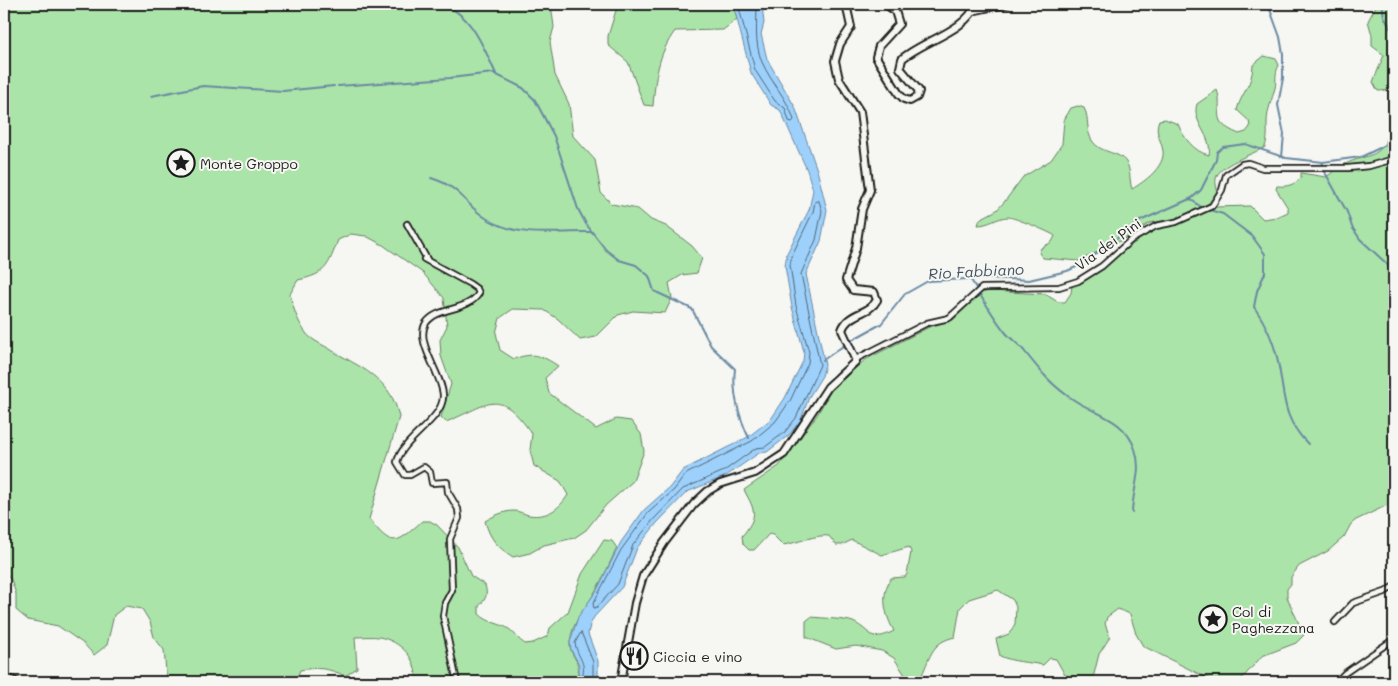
<svg xmlns="http://www.w3.org/2000/svg" width="1398" height="686" viewBox="0 0 1398 686" font-family="Mali,sans-serif">
<style>
.green{fill:#abe4a8;stroke:#648062}
.water{fill:#9dd1fb;stroke:#6989a2}
.lines{fill:none;stroke-linecap:round;stroke-linejoin:round}
.shore{stroke:#506475;stroke-width:1}
.stream{stroke:#6989a2;stroke-width:2}
.street-casing{stroke:#1c1c1c;stroke-width:8}
.secondary-casing{stroke:#1c1c1c;stroke-width:10}
.street{stroke:#f6f6f2;stroke-width:4.5}
.secondary{stroke:#f6f6f2;stroke-width:6}
.labels{text-anchor:middle;dominant-baseline:central;stroke-width:4;stroke-linejoin:round;paint-order:stroke}
.poi-label{font-size:14px;fill:#1c1c1c;stroke:#f6f6f2;text-anchor:start}
.street-label{font-size:14px;fill:#1c1c1c;stroke:#f6f6f2}
.water-label{font-size:15px;font-style:italic;fill:#43525f;stroke:#f6f6f2}
</style>
<rect width="100%" height="100%" fill="#f6f6f2"/>
<filter id="ink" filterUnits="userSpaceOnUse"><feTurbulence type="fractalNoise" baseFrequency=".02" numOctaves="2"/><feDisplacementMap in="SourceGraphic" scale="10" xChannelSelector="R" yChannelSelector="G"/><feConvolveMatrix kernelMatrix="1 2 1 2 8 2 1 2 1" color-interpolation-filters="sRGB"/></filter>
<g filter="url(#ink)">
<path class="green" d="M4,4H551L554,27L550,42L555,75L569,104L573,136L595,160L601,193L612,204L638,209L651,220L666,226L692,246L702,258L697,273L682,275L669,283L672,298L665,313L633,311L618,315L596,337L580,340L558,319L544,310L513,309L500,318L496,333L500,350L514,359C532,352 542,355 558,366L545,378L549,393L596,429L616,419L631,421L641,434L644,451L633,481L606,505L586,530L574,538L544,545L530,553L513,557C497,547 490,539 485,521C494,516 503,511 514,511C519,511 524,514 529,515C547,518 559,509 568,495L560,481L534,466L530,450L532,434C498,386 491,404 446,422L441,417L451,384L441,356L440,340L447,326L444,298L423,273L383,245L366,236L351,234L338,240C328,266 327,274 298,280L290,294C293,307 297,321 306,333C310,339 321,344 328,348C360,368 391,377 399,417L369,519C392,548 396,545 422,521H430L437,525L458,547L471,576L485,585C488,595 486,599 479,606V614C488,623 500,623 509,629C516,634 518,640 525,644L533,643L548,636L550,628L568,612L582,574L604,540L612,541L617,548C610,562 604,577 596,590C587,607 572,621 570,642C569,660 585,659 575,682H416C418,659 401,641 379,637C372,636 362,637 355,637L357,668L345,676C329,668 317,667 300,670L295,682H167L164,650L154,637L150,622L142,609L126,606L114,615L107,645L94,655L84,644L58,626L28,620L16,610V594L11,579L4,574Z
M618,4H733L737,19L723,30L675,31C658,54 655,79 653,106L644,105L628,62L608,45V36Z
M1377,4H1394V90L1378,91L1373,82L1384,55L1372,46V35L1368,21Z
M1264,56L1276,59L1279,65C1274,75 1277,78 1275,88C1272,100 1267,110 1267,123C1267,132 1268,137 1265,147C1254,154 1217,165 1216,179C1215,183 1217,187 1217,191L1209,203L1199,209L1178,218L1150,223L1124,239L1079,261L1043,258L1039,253L1041,248L1052,242L1055,236C1052,233 1014,217 1008,217C998,217 989,225 978,225L980,219L997,210L1005,201L1023,177L1051,160L1062,144L1064,120L1071,108L1078,106L1084,108C1090,119 1085,131 1093,142C1102,154 1119,151 1126,162C1131,169 1129,180 1132,189C1144,182 1165,167 1163,151C1161,139 1154,132 1159,120L1165,119L1178,124C1183,137 1194,152 1209,155C1213,136 1191,122 1197,104L1217,90C1225,113 1206,120 1239,134L1246,132L1250,127L1249,121L1237,110C1242,91 1252,87 1253,65Z
M1394,123V502L1356,520L1351,524L1344,537L1328,551L1299,566L1291,577V584L1287,589V597L1304,635L1296,643L1262,656L1239,682H1215L1143,646L1136,634L1130,614L1118,609L1107,617L1105,624L1110,637L1099,654L1092,682H1069L1056,659L1050,658L1043,665C1028,662 1013,662 1000,656L996,639L1009,634L1015,624L1016,607L1013,600L998,590L969,599L960,608L955,637C932,642 931,655 922,675L919,677L905,675L894,658L882,651L856,646L836,649L806,637V621L811,617C821,618 846,619 853,622C873,631 868,644 894,631C885,615 880,595 891,578L905,577L907,574L911,552L909,547L882,555L852,540L842,545H836L829,536C816,534 798,543 783,545L773,535L769,534L754,550H749L743,544L742,536C758,516 756,512 744,490L779,466L817,415L831,390L865,360L929,327L953,320L981,293L990,291L1045,294L1058,302H1065L1071,293L1072,286L1097,273L1127,248L1157,228L1176,225L1215,207L1250,206L1263,219L1277,217L1288,212V208L1276,189L1277,186C1287,187 1294,185 1301,178V173L1326,177C1332,173 1337,168 1343,165C1371,151 1383,162 1390,124Z"/>
<path class="water" d="M733,4L762,5L764,23L761,34L767,59L795,107L817,170L827,210L821,241L806,274L825,365L822,376L809,397L801,420L789,435L767,452L759,453L726,476L687,492L657,523L637,548L622,587L594,617L590,625L588,634L598,661V682H575L579,672V664L571,650L570,642L578,617L597,590L621,542L644,510L670,487L683,470L748,437L771,419L785,398L803,361L804,352L792,307L785,266L787,253L809,210L813,190L807,170L780,110L771,105L751,73Z"/>
<g class="lines">
<path class="shore" d="M738,4L755,70L775,101L785,108L789,121L792,122L794,120C788,99 771,83 762,62C754,43 757,23 757,4
M819,201L822,211L816,240L801,274L820,365L796,418L785,432L765,447L756,448L724,471L683,489L653,520L633,545L618,584L597,607L594,608L593,604L621,550L648,513L674,490L686,474L752,441L775,422L790,401L808,363L809,352L796,306L790,265L792,255L813,212L815,202Z
M580,682C589,663 578,660 575,643L581,632L593,662V682"/>
<path class="stream" d="M397,4C411,7 425,3 440,5C470,10 484,48 496,74
M1268,4L1280,37L1283,54V78L1278,105L1284,134L1282,157
M1382,4L1384,16L1394,35
M338,86L450,78L493,73L523,88L535,100L554,136L578,209L586,224L606,250L619,260L636,265L649,276L654,291L692,309L711,346L735,369C732,393 739,417 749,438
M151,96L203,86L283,91L334,86
M1323,162L1322,167L1347,212L1352,227L1360,239L1387,264L1394,277
M431,178C464,188 464,206 489,220C522,239 556,231 591,232
M1190,199L1204,209
M1206,209L1223,214L1252,236L1265,254V273L1257,291L1254,307C1267,325 1275,344 1279,367C1285,399 1283,419 1308,444
M971,280L976,288
M978,292C987,305 996,321 1006,333C1012,340 1020,345 1025,352C1040,371 1053,387 1074,400C1097,415 1125,419 1135,449C1143,471 1132,491 1132,513
M850,341L881,324L905,294L928,281L987,278L1029,280L1067,271L1083,264L1140,221L1192,198L1201,190L1216,160L1217,152L1223,147L1245,144L1286,158L1323,162L1361,157L1394,141
M823,360L846,344"/>
<g class="street-casing">
<path id="street" d="M971,12L1008,4
M407,224L428,261
M424,259L470,284L477,289L479,293C468,312 438,306 426,323C414,342 443,375 443,396C443,420 403,438 397,462L405,475H410L424,467L430,472L432,483L447,482L448,492L458,509L459,518L450,539L452,590L445,603L443,616L457,682
M856,359L927,323L949,318L982,288L1059,287L1078,281L1102,266L1131,240L1156,226L1176,222L1212,206L1222,190L1226,175L1242,164L1248,163L1263,168H1348L1369,166L1394,159
M1335,622L1353,603L1385,592L1394,586
M4,676L19,682
M1336,682L1345,673L1394,639"/>
</g>
<g class="secondary-casing">
<path id="secondary" d="M886,4L895,11L899,24L879,46L876,57L899,94L904,99L910,101L917,97L919,91L900,68L902,59C922,41 967,31 976,4
M621,682L635,603L643,576L664,543L694,504L708,491L720,484L755,473L784,454L828,387L856,361L842,330C848,312 869,315 877,300L874,292L853,290L846,280L856,248L862,209L870,190L860,112L839,79L835,61L840,44L851,27L846,4"/>
</g>
<use href="#street" class="street"/>
<use href="#secondary" class="secondary"/>
</g>
</g>
<defs>
<g id="sight-ring" transform="scale(1.4375)"><circle r="9.5" fill="#f6f6f2" stroke="#1c1c1c" stroke-width="1.5"/><path d="M0-6L1.8-2.2L6-1.7L2.9 1.2L3.7 5.4L0 3.3L-3.7 5.4L-2.9 1.2L-6-1.7L-1.8-2.2Z" fill="#1c1c1c"/></g>
<g id="restaurant-ring" transform="scale(1.4375)"><circle r="9.5" fill="#f6f6f2" stroke="#1c1c1c" stroke-width="1.5"/><path d="M-5-6h1v4h1v-4h1v4h1v-4h1v5L-1.5 .5V6h-2V.5L-5-1ZM5-6V6H3V1.5H1.5Q1.5-4 5-6Z" fill="#1c1c1c"/></g>
</defs>
<g fill-rule="evenodd">
<use href="#sight-ring" x="181" y="163"/>
<use href="#sight-ring" x="1213" y="619"/>
<use href="#restaurant-ring" x="634" y="656"/>
</g>
<g class="labels">
<g class="poi-label">
<text x="200" y="163">Monte Groppo</text>
<text x="1232" y="611">Col di<tspan x="1232" dy="16">Paghezzana</tspan></text>
<text x="653" y="656">Ciccia e vino</text>
</g>
<g class="street-label">
<text transform="translate(1108 244) rotate(-36)">Via dei Pini</text>
</g>
<g class="water-label">
<text transform="translate(976 271) rotate(-3)">Rio Fabbiano</text>
</g>
</g>
<rect width="1398" height="686" fill="none" stroke="#f6f6f2" stroke-width="20"/>
<rect x="10" y="10" width="1378" height="666" fill="none" stroke="#1c1c1c" stroke-width="2" filter="url(#ink)"/>
</svg>
